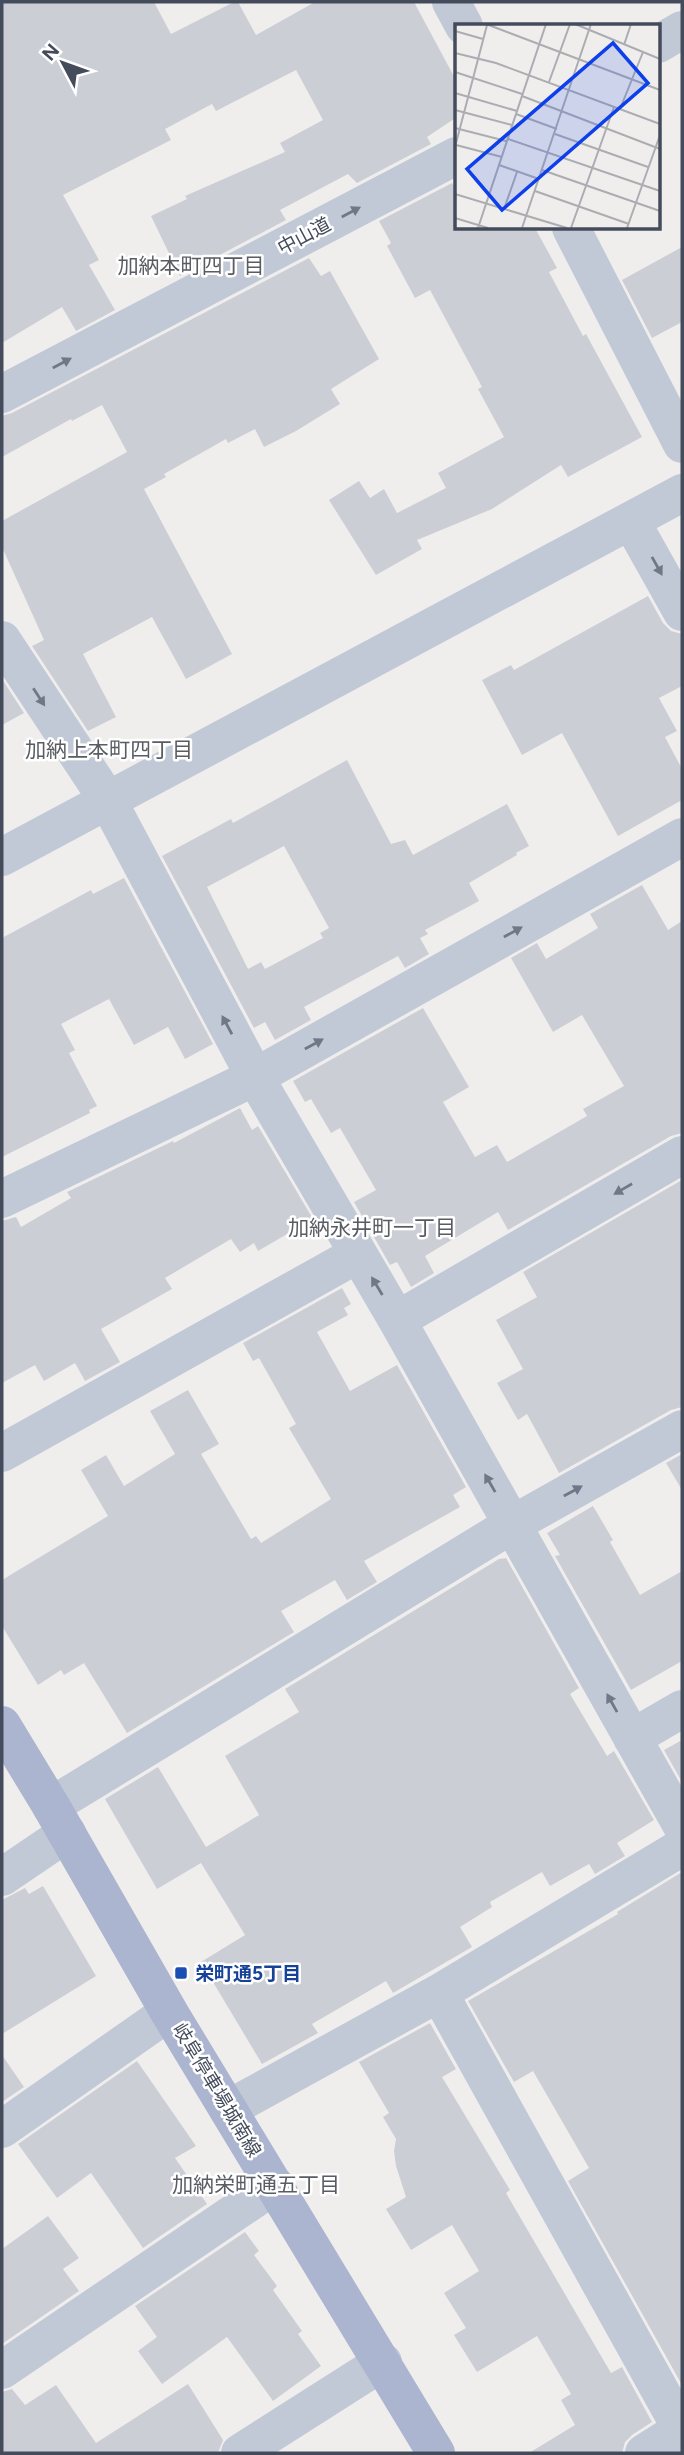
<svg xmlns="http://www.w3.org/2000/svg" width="684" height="2455" viewBox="0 0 684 2455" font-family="Figtree,'Noto Sans JP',sans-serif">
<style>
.building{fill:#ccced6;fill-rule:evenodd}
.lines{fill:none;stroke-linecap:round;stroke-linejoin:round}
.minor{stroke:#c2c9d6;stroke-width:38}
.major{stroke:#abb5cf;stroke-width:38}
.oneway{fill:#707887}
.transit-dot{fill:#1a4fb4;stroke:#fff;stroke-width:2.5}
.labels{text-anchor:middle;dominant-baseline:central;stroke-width:5;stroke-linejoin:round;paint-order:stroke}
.street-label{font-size:19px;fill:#444c5c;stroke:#fff}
.transit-label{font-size:19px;font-weight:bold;fill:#164399;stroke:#fff;text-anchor:start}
.neighbourhood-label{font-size:21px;fill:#595c63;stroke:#fff}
.inset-road{fill:none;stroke:#abadb3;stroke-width:2}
.view{fill:#0d3feb;fill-opacity:0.15;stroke:#0d3feb;stroke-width:3.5}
.inset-edge{fill:none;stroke:#444c5c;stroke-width:3.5}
</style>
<rect width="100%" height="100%" fill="#f0eeed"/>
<path class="building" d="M2,2H154L171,34L234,2H238L256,35L315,2H414L457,82V117L427,137L431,144L357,183L348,174L280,210L286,220L180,276L151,216L187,199L185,196L285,152L280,143L323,120L296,70L216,111L212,104L165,129L171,140L63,195L99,260L89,265L115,310L76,331L62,307L2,343Z
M452,183L457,192V228H535L557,268L549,272L583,336L586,334L642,437L568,477L561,465L492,509L417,540L422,549L376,575L329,500L359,481L370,498L384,489L397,513L446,488L438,473L504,437L478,389L482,387L430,290L415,298L387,246L391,243L379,221Z
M682,247V322L652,338L622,280Z
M309,258L321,276L330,271L379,359L331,389L340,404L296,431L264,447L255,429L228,443L226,439L164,474L166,477L144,489L232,654L186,679L152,617L83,654L116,717L88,731L32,646L44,640L2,547V521L127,452L102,405L72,421L71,419L2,457V416L12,413Z
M648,596L663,623L671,631L682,634V686L659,698L677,731L665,737L682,769V800L618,836L562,733L522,755L482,680L511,665L514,670Z
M2,679L24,713L2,725Z
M347,760L391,844L405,840L413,855L507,804L529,846L516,853L517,855L469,883L479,901L425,930L428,934L420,938L429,954L405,968L398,956L304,1007L311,1020L275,1040L265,1022L254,1028L162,856L231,819L233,823ZM284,846L329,928L320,933L323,938L265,969L261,962L248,969L207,887Z
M124,878L213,1044L185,1059L168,1027L134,1045L109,999L61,1024L75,1050L69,1053L97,1106L89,1110L90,1113L2,1157V938L91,890L93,894Z
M642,885L668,930L682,921V1133L671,1136L508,1230L498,1212L425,1256L434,1273L411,1287L397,1262L390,1265L354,1202L376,1190L340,1128L331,1133L311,1099L305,1102L293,1081L423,1008L469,1087L443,1102L475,1157L497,1145L507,1162L587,1116L583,1109L624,1086L582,1015L553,1032L511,958L537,943L546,959L598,928L590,914Z
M240,1108L252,1130L258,1126L313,1219L258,1251L254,1243L240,1252L231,1239L165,1278L172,1289L101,1329L120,1362L85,1381L75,1363L44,1381L35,1365L2,1383V1221L16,1217L21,1227L71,1198L67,1192L173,1141L174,1143Z
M682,1180V1407L671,1410L559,1473L527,1414L518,1420L497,1383L523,1369L496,1320L537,1297L523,1272Z
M342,1288L351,1304L344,1308L348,1315L317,1332L350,1391L397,1365L466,1487L453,1495L460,1507L364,1561L377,1582L347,1600L335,1580L281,1611L294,1632L127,1733L84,1663L64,1675L61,1670L38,1685L2,1626V1580L108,1516L81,1470L106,1455L124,1486L175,1454L150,1411L188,1390L219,1444L201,1454L251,1539L256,1536L261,1543L331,1499L289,1428L296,1424L259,1358L253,1361L243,1343Z
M682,1454V1490L666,1463Z
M593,1506L613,1540L610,1542L640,1595L682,1571V1661L631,1690L555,1556L560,1555L547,1533Z
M506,1558L579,1688L570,1694L607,1756L614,1751L654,1820L617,1843L625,1856L595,1874L589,1864L550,1886L542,1872L490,1902L492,1907L460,1927L472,1947L393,1993L386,1981L312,2024L318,2033L262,2064L201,1962L245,1935L201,1863L157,1889L105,1799L158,1767L206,1847L259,1815L225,1756L299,1712L285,1689L499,1559Z
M682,1740V1782L664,1750Z
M682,1872V2385L568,2181L589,2168L533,2071L514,2082L468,2001L618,1914L617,1912Z
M43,1886L96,1976L2,2034V1900L25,1888L29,1894Z
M430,2023L456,2069L442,2077L510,2190L506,2193L611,2373L622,2367L652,2422L632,2435L625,2442L622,2453H529L575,2425L561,2400L571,2394L537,2336L477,2372L454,2335L466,2328L444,2293L479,2271L452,2225L411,2250L386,2209L406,2197L396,2166L394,2151L396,2139L383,2117L389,2113L359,2062Z
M2,2055L24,2087L2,2102Z
M137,2061L196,2146L175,2158L207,2204L143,2248L91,2173L57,2198L18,2144Z
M48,2216L79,2258L63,2269L79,2291L2,2344V2249Z
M245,2232L259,2251L254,2255L277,2286L273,2290L302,2331L298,2334L321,2366L273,2401L227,2337L162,2384L138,2351L157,2337L135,2306Z
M188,2384L223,2440L218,2453H2V2392L12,2389L25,2405L56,2385L96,2443Z"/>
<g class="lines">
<path class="minor" d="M451,2L464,26
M658,44L682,30
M571,228L682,444
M2,394L456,156
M631,521L682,612
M2,640L107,799L255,1077L397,1320L682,1826
M2,857L682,493
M2,1199L255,1077L682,837
M397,1320L682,1155
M2,1453L358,1254
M632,1738L682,1709
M51,1806L513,1524L682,1429
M2,1877L67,1833
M439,1993L682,2430
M228,2109L439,1993L682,1847
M2,2129L169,2012
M2,2370L275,2185
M240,2453L383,2362
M644,2453L682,2429"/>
<path class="major" d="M2,1725L51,1806L169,2012L436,2453"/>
</g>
<defs><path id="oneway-solid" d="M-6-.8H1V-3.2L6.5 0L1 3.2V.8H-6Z" transform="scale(1.75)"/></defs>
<g class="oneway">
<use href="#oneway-solid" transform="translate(351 212) rotate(-28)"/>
<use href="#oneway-solid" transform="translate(62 363) rotate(-28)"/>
<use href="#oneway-solid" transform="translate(657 566) rotate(61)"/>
<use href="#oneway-solid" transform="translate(39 697) rotate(57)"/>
<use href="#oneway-solid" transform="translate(513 932) rotate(-29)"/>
<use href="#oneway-solid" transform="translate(227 1025) rotate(-118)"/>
<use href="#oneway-solid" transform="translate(314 1044) rotate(-29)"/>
<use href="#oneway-solid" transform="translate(623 1189) rotate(150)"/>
<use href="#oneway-solid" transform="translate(377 1286) rotate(-121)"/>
<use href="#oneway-solid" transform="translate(490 1483) rotate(-120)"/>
<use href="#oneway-solid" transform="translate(573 1491) rotate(-29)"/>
<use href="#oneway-solid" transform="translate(612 1703) rotate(-119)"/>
</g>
<rect class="transit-dot" x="174" y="1966" width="14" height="14" rx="3.5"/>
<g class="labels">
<g class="street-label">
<text transform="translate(304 236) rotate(-28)">中山道</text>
<text transform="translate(217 2090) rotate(59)">岐阜停車場城南線</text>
</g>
<g class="transit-label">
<text x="195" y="1973">栄町通5丁目</text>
</g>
<g class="neighbourhood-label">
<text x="191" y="265">加納本町四丁目</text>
<text x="109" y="749">加納上本町四丁目</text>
<text x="372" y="1227">加納永井町一丁目</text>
<text x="256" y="2184">加納栄町通五丁目</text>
</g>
</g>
<g transform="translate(455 24)">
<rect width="205" height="205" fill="#f0eeed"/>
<path class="inset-road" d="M31,0L205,66M120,0L205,35M0,7L28,15M169,21L176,0M0,29L41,39L205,100M0,48L67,70M94,58L115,0M0,69L62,87M67,72L205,125M165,85L188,28M0,86L57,101M61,90L102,105M0,104L51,117M100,110L193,143M53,115L205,167M1,121L47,133M0,123L32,1M44,141L84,155M87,146L205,187M80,167L174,200M0,170L112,204M49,185L62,148M0,194L33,204M23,204L91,0M67,204L136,0M116,204L159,83M172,204L205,111"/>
<path class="view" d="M158,19L193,59L47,186L12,145Z"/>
<rect width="205" height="205" class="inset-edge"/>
</g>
<rect width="684" height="2455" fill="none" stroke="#444c5c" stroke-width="7"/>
<g transform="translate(63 63) rotate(311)" stroke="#ffffff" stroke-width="5" paint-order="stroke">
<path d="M0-5L12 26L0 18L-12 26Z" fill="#444c5c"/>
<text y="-10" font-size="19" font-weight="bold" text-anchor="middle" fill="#444c5c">N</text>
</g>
</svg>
